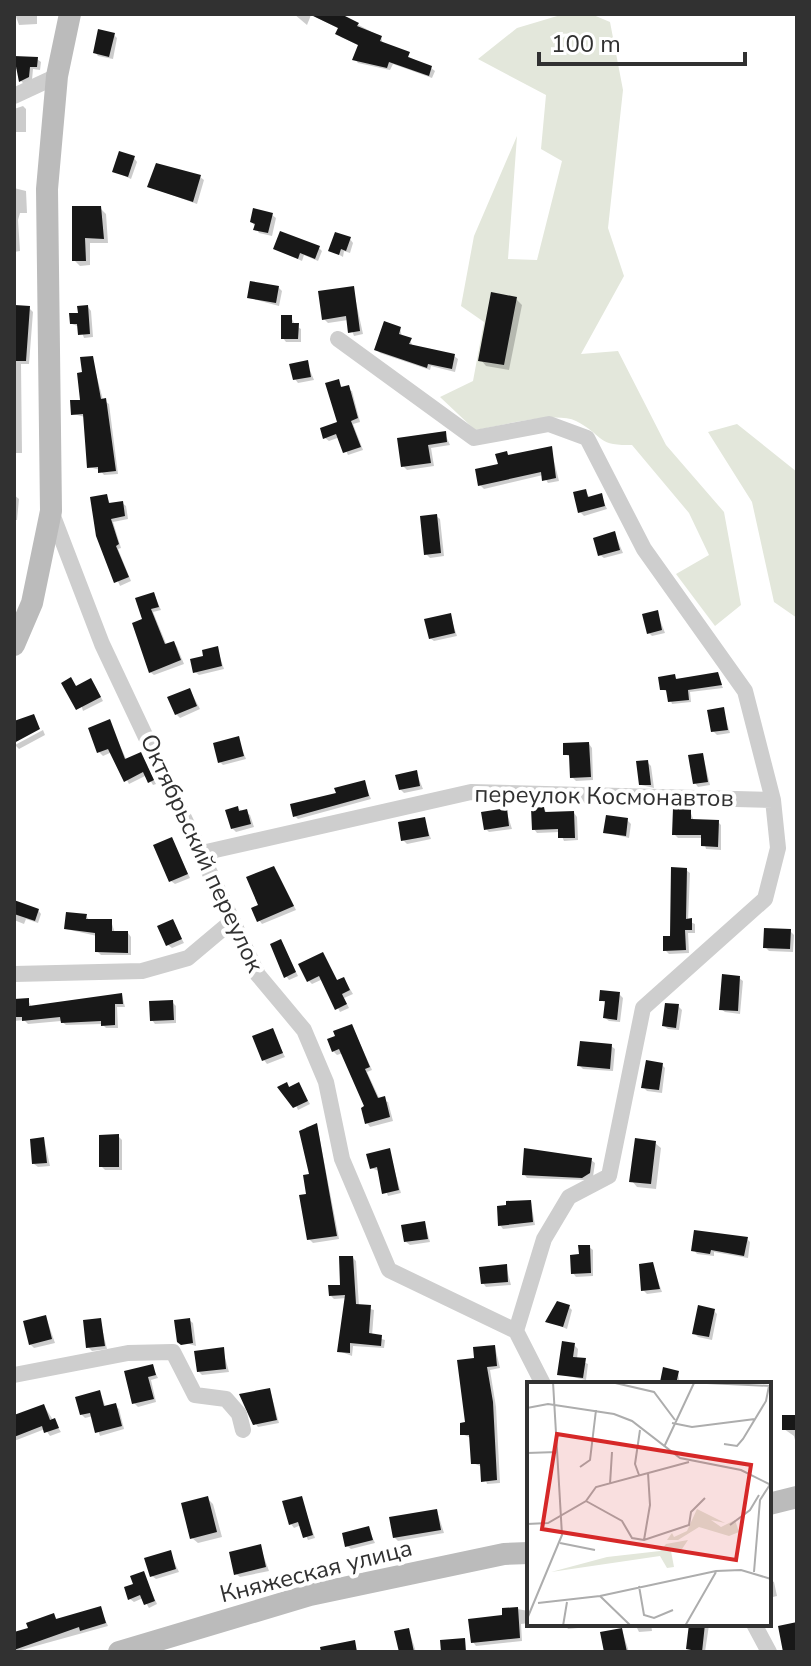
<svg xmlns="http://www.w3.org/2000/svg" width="811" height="1666" viewBox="0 0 811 1666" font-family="'Nunito Sans',sans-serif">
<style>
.green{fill:#e3e7db}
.shadow{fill:#0003}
.building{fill:#181818}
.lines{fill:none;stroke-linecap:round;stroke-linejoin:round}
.street{stroke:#cecece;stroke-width:16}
.secondary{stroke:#bbb;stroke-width:22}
.labels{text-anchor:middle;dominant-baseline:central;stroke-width:8;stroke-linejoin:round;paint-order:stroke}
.street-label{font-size:24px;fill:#313131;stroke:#fff}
.inset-road{fill:none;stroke:#adadad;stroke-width:2}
.view{fill:#d62828;fill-opacity:0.15;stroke:#d62828;stroke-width:4}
.inset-edge{fill:none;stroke:#313131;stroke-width:4}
</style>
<rect width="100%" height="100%" fill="#fff"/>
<path class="green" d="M564,14H591L610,22L623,90L608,228L624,276L581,354L618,351L666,445L724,512L741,605L715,626L676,574L709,555L689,513L632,445C595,446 604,435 576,421C554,411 500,426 475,430L440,397L473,381L484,322L461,306L474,236L517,136L508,259L537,260L562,161L541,149L546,95L478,59L517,28Z
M737,424L797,472V618L774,602L752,502L708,432Z"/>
<path class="shadow" d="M15,14H37V24L19,25Z
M294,14H335L357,24L381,37L383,44L431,68L435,71L432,78L393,64L390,70L358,63L355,59L360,46L341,37L338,34L340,29L311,15L307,25Z
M114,35L117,38L113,59L98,56L95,52Z
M14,58L37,59L41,62L40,70L33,69L32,80L24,84L21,81L20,69H14Z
M23,106L26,109V132H14V109Z
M134,158L137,162L131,179L114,171Z
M200,177L204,180L197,204L150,187Z
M14,188L26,191L27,213H20L18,220L20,251L14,252Z
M74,208H100L106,214L108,243H90V265L80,266L74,260Z
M272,215L276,218L272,236L259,233L252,222Z
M350,239L353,243L350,253L344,251L343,257L331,250Z
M319,248L322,251L318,261L304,255L302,261L275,249Z
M278,287L282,291L279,306L249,298Z
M353,288L363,334L354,336L348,320L328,323L324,319Z
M516,299L522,305L509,370L486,366L481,360Z
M88,307L91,311L93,337L84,338L80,327L72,324Z
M29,308L33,312L29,364H21L22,453H14V344Z
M291,317L295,325L301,329V342H286L283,338Z
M400,328L402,337L410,340L413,347L454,356L458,359L455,372L431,366L430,370L380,353L376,349Z
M92,358L103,400L109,404L118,474L104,475L100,470L89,467L85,417L73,414L82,402Z
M307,363L314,380L298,383L295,379Z
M338,381L343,389L352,391L360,422L353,424L363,450L348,455L340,437L329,441L325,438L339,423Z
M445,434L450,445L431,448L434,466L407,470L403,466L399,440Z
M551,449L559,481L548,483L543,475L484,489L480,485L507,454L510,457Z
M585,491L590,498L601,496L607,509L584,516L580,512Z
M14,495L19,499L17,520H14Z
M106,496L111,505L122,503L126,506L128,519L113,522L121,548L118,549L131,581L120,586L98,535Z
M436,516L440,519L444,556L430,558L426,554Z
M615,534L623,553L604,558L600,555Z
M154,594L161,610L153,612L167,646L174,643L177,647L184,664L154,675L150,672L144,620Z
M657,612L665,633L652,636L648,632Z
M450,615L457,636L434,641L430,638Z
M217,648L224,669L199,675L195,672Z
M717,674L723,688L690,692L691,702L672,704L668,692L662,689L674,677L677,679Z
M94,684L103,701L83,711L76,688Z
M190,690L200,709L180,718L176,714Z
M723,709L730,733L717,735L713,731Z
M109,721L127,761L140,754L156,784L153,785L147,775L129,784L112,752L103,756L99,752Z
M43,730L45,735L19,749L15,745Z
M238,739L246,759L223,765L220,762Z
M589,744L592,748L593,780L576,781L572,777V758L565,754Z
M703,755L710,785L698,787L695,783Z
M647,762L651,766L654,788L641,785Z
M416,772L423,789L404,793L400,789Z
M364,782L371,799L298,819L295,816Z
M237,808L250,815L254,827L236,832L232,828Z
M544,809L548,814L574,813L577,817L578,840L564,841L560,832L537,833L534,829Z
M506,810L512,829L489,832L486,829Z
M690,811L694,821L718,822L721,825V850L706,849L703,838H678L674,834Z
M424,819L431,839L407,844L403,840Z
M627,820L631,824L629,838L605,832Z
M172,839L190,878L175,884L171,881Z
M686,870L690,873L688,921L695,924V933H688L689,953L669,954L665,950L672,937Z
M277,872L296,910L262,924L259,920L261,906Z
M38,910L41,914L38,923L26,919L24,924L14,920V912Z
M86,916L90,921H111L115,933H128L131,937V955H101L97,951V936L66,929Z
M172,921L184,943L172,948L168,945Z
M790,931L794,935L793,952L769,951L765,947Z
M281,942L298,976L289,980L286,976Z
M323,954L338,982L344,979L353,994L344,998L349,1008L340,1012L323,979L312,984L309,981Z
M739,978L743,981L740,1014L725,1012L721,1009Z
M619,994L623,998L620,1022L609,1021L605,1018L607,1004L601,1000Z
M122,995L125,1007H117L118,1028H106L102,1024L66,1025L61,1021L28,1024L24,1020L14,1021V1007L28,1000L32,1008Z
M172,1002L176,1006V1023L155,1024L152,1020Z
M678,1006L682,1010L679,1030L668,1029L664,1026Z
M352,1026L372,1070L367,1072L380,1100L388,1102L393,1121L370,1127L367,1123V1108L343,1053L337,1055L333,1051Z
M272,1031L285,1057L267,1064L264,1060Z
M611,1046L615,1049L613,1071L583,1069L579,1065Z
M662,1065L665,1068L662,1093L647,1091L643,1087Z
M287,1084L291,1089L299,1085L310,1104L298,1110Z
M317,1125L339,1239L313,1243L309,1239L311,1175L306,1127Z
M118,1136L122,1140V1170H105L101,1166Z
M44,1139L50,1166L38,1167L34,1164Z
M655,1143L661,1148L656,1189L637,1187L632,1181Z
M389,1151L401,1193L388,1196L379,1171L371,1168Z
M591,1160L595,1163L593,1177L586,1180L527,1178L524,1174Z
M531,1202L535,1225L503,1229L500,1225Z
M425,1223L430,1242L410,1245L406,1242Z
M747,1239L750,1242L748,1258L714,1252V1256L697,1254L694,1250Z
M589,1247L593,1250V1276L576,1277L573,1273Z
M353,1258L356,1261L359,1306L374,1310L372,1336L385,1340L384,1348L353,1346L352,1356L339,1351L347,1298L334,1299L331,1296L342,1287Z
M652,1264L662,1292L647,1294L643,1290Z
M506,1266L511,1285L486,1287L483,1283Z
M569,1307L572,1310L567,1329L548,1321Z
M714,1311L717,1314L712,1340L698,1337L694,1333Z
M46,1317L55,1343L34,1348L30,1344Z
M100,1320L107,1349L92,1351L88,1347Z
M189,1320L193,1323L196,1346L179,1341Z
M574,1345L578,1349L577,1359L588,1364L586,1380L559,1374Z
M495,1347L500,1368L490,1370L496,1407L500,1483L487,1484L482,1467L473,1463L471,1438L462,1434L468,1424L476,1360Z
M223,1350L229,1372L202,1375L198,1371Z
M152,1366L158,1378L151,1380L156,1402L138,1407L134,1403Z
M678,1373L680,1384L662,1381Z
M270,1390L279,1423L258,1427L255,1423Z
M100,1392L106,1408L115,1406L119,1409L124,1429L100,1436L93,1416L85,1418L81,1414Z
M44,1406L61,1432L50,1436L45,1429L14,1441V1418Z
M797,1417V1448L794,1436L784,1429Z
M207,1498L213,1504L222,1537L198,1543L192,1538Z
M301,1498L315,1538L308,1540L301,1525L294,1528L291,1524Z
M437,1511L444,1533L398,1541L394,1537Z
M368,1528L375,1543L351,1549L347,1546Z
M260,1546L269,1571L240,1577L236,1574Z
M170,1553L179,1572L156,1579L152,1576Z
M143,1573L157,1604L149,1608L143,1598L134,1602L130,1599Z
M769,1579L774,1582L777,1596L769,1598Z
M100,1608L108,1626L14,1652V1634L30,1629L54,1615L58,1621Z
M517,1609L529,1611V1623L521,1624L522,1641L476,1646L473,1642Z
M565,1624H578V1628L568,1629Z
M635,1624H651L652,1631L639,1632Z
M691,1624L709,1625L705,1652L688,1649Z
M409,1630L416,1652H395L401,1651Z
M622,1630L629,1652H606Z"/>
<path class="building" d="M309,14H341L359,23L357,26L382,36L380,41L410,52L408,57L432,66L429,76L389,62L387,68L352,60L358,45L335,34L338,28Z
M98,29L115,33L109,57L93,53Z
M14,56L38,57L37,67H30L29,77L19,82Z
M119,151L135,156L128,177L112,172Z
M156,163L201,175L193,202L147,187Z
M72,206H101L104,239L85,238L86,261H72Z
M253,208L273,213L268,233L253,230L255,224L250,222Z
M280,231L320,246L315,259L300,253L298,259L273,249Z
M335,232L351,237L346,251L341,249L339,255L328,251Z
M250,281L279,286L276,303L247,298Z
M354,286L360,331L348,333L346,316L322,320L318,291Z
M491,292L517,297L504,365L478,361Z
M15,305L30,306L26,361H14Z
M88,305L90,334L78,335L77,324H70L69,313H78L77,306Z
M281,315H292V323H299L298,339H281Z
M384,321L401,327L399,334L412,338L409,344L455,354L452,369L428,364L427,368L374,350Z
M93,356L101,399L106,398L116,471L98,473V467L87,468L83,414L71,415L70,400H80L77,373L82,372L80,357Z
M308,360L311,377L293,380L289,364Z
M339,379L341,387L349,385L358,418L351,421L361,447L343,453L336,434L323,439L320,428L337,422L325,383Z
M446,431L447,442L428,445L431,463L401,467L397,438Z
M552,446L556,478L542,481L541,472L478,486L475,469L498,464L495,454L507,451L508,455Z
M586,489L588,497L602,493L605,506L578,513L573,492Z
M107,494L109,503L123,501L125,516L111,519L119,544L116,546L129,577L114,583L96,536L90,497Z
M437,514L441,553L424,555L420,516Z
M615,531L620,550L598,556L593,538Z
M154,592L159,607L151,609L165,644L174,641L181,660L149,673L132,623L142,619L135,598Z
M658,610L662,630L647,634L642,614Z
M451,613L455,633L429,639L424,619Z
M218,646L222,666L193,673L190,659L203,656L202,650Z
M718,672L722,685L688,690L689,700L668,702L666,690H660L658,677L675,674L676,679Z
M71,677L76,686L91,678L101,697L76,710L61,683Z
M190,688L197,706L175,715L167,697Z
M724,707L728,730L711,732L707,710Z
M34,714L40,729L14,743V721Z
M110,719L125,759L141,752L154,780L148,783L143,772L124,782L108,749L97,753L88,728Z
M239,736L244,756L218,763L213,743Z
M589,742L591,777L570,778L569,755H563V743Z
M703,753L708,782L693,784L688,755Z
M648,760L651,785H639L636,761Z
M417,770L420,786L399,790L395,775Z
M365,780L369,796L293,817L290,804L336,793L334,788Z
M238,806L239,811L247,809L251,824L231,829L225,810Z
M544,807L545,812L574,811L575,838H558V829L532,830L531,808Z
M507,808L509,826L484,830L481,812Z
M673,808L691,809V819L719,820L718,847L701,846V835H672Z
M606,815L628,818L626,836L603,833Z
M425,817L429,836L401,841L398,822Z
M172,837L188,874L169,882L153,845Z
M274,866L294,906L257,922L251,908L258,905L246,877Z
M671,867L687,868L686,919L692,918V930H685L686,950L663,951V936H670Z
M14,900L39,909L35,921L14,914Z
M66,912L87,914L86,919H112V931H128V953L95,952V933L64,929Z
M173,919L182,939L166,946L157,926Z
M764,928L791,929L790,949L763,948Z
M281,939L296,972L284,978L270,944Z
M323,952L337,980L344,977L350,990L342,994L347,1004L335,1010L319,976L307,982L298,964Z
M722,974L740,976L738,1011L719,1010Z
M600,990L620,992L617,1020L603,1018L605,1001H599Z
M122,993L123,1004H115V1025L101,1026V1021L61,1023L60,1017L22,1021V1017H16L14,999L29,998V1006Z
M173,1000L174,1020L150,1021L149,1001Z
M665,1003L679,1004L676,1028L662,1026Z
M352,1024L370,1067L365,1069L378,1098L385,1096L390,1117L365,1124L361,1108L364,1106L339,1049L332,1052L327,1039L335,1036L333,1031Z
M273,1028L283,1053L262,1061L252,1036Z
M580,1041L612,1044L610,1069L577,1066Z
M646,1060L663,1063L659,1090L641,1088Z
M287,1082L289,1087L299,1082L308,1101L293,1108L277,1087Z
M317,1123L337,1236L307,1240L299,1195L306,1194L303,1175L309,1174L299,1131Z
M119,1134V1167H99V1135Z
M44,1137L47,1163L32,1164L30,1139Z
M635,1138L656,1141L651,1184L629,1182Z
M390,1148L399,1190L382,1194L377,1167L370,1169L366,1154Z
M524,1148L592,1158L590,1173L582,1178L522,1175Z
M531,1200L533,1222L498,1226L497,1206L506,1205V1201Z
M425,1221L428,1239L404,1242L401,1225Z
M694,1230L748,1237L744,1256L711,1250L710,1254L691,1251Z
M578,1245H590L591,1273L571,1274L570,1255L579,1254Z
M339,1256H353L356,1304L371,1305L369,1333L382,1335L381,1346L350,1343V1353L337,1352L345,1295L329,1296L328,1285H340Z
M653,1262L660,1289L641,1291L639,1264Z
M507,1264L508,1282L481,1284L479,1267Z
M557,1301L570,1305L563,1327L545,1322Z
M698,1305L715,1309L709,1337L692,1334Z
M46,1315L52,1339L29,1345L23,1321Z
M101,1318L105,1346L86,1348L83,1320Z
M190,1318L193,1343L181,1345L177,1342L174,1320Z
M562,1341L575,1343L573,1357L586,1358L583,1378L557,1375Z
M495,1345L497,1366L487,1367L493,1402L497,1480L481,1482L480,1464H471L469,1435H460V1423L465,1422L457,1360L474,1358L473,1347Z
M224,1347L226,1369L197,1372L194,1351Z
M153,1364L156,1375L148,1377L154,1399L132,1404L124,1371Z
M663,1367L679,1371L676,1384L660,1382Z
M270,1388L277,1420L253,1425L239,1394Z
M100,1390L104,1406L116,1403L122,1426L95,1433L90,1413L80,1415L75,1397Z
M44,1404L50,1420L55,1418L59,1428L44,1433L42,1426L14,1437V1415Z
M782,1415H797V1430H782Z
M208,1496L217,1532L190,1539L181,1503Z
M302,1496L313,1535L303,1538L298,1522L289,1525L282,1501Z
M437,1509L441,1530L393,1538L389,1517Z
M369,1526L373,1540L345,1547L342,1533Z
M261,1544L266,1567L234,1575L229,1552Z
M171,1550L176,1569L150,1577L144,1558Z
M144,1571L155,1601L144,1605L140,1595L128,1600L124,1587L133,1584L130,1576Z
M101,1606L106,1623L80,1631L79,1627L14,1650V1632L28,1628L26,1623L54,1613L56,1619Z
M518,1607L520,1638L471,1643L468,1619L502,1615V1608Z
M797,1622V1652H783L778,1626Z
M689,1624H705L702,1652L686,1649Z
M409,1628L414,1652H399L394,1631Z
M622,1628L627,1652H604L600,1632Z
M465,1638L466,1652H441L440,1640Z
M355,1640L357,1652H321L320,1647Z"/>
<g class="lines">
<path class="street" d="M14,96L57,76
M338,339L474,438L549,424L587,438L644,549L745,691L773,800L778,848L765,899L643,1008L609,1176L569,1197L544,1239L516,1331
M51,511L102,644L258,975L304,1030L326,1082L342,1159L389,1270L516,1331L543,1384
M202,853L471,792L773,800
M14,974L142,971L188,958L232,921
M14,1375L128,1353L173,1352L195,1395L226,1399L239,1414L243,1430
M754,1624L769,1652"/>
<path class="secondary" d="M14,645L32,603L51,511L47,189L57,76L70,14
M769,1504L797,1497
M119,1652L310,1595L504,1554L529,1553"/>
</g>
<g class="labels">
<g class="street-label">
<text transform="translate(604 796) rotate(1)">переулок Космонавтов</text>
<text transform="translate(202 853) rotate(65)">Октябрьский переулок</text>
<text transform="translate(316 1571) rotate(-14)">Княжеская улица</text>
</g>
</g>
<g transform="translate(527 1382)">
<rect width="244" height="244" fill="#fff"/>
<path d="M170,127L198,141L184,138L194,145L208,138L212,150L202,154L172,145L151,158H140L145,151L147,155L160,149ZM161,158L155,167L144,169L147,185L140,186L133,174L24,190L80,175L133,169L139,162Z" fill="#e3e7db"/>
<path class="inset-road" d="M84,0L127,10L148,38M159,0L244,4M0,26L21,22L87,32L105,39L153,76L214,88L244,103M145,41L165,45L228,37M197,62L210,64L216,57L239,19L242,4M137,65L167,1M0,71L30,70M53,85L63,78L69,28M112,93L108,82L113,48M83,102L85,70M59,119L95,139L105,156L117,158L162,143L164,130L178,116M0,142L21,141L59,119L69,105L162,80M203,143L223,128L232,113M117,158L123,123L121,91M33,161L68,168M227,190L233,118L244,101M112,204L117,233L127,236L146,228M73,214L104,244M11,221L73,214L189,189L214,188L244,197M0,237L35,153L26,0M36,244L40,220M158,244L189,190"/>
<path class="view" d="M30,52L224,83L209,178L15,147Z"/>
<rect width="244" height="244" class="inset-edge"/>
</g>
<rect width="811" height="1666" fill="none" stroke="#313131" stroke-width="32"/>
<path d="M539 52v12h206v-12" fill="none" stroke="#313131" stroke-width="4"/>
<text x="551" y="52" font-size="24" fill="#313131" stroke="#ffffff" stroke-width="6" paint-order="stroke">100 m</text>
</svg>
